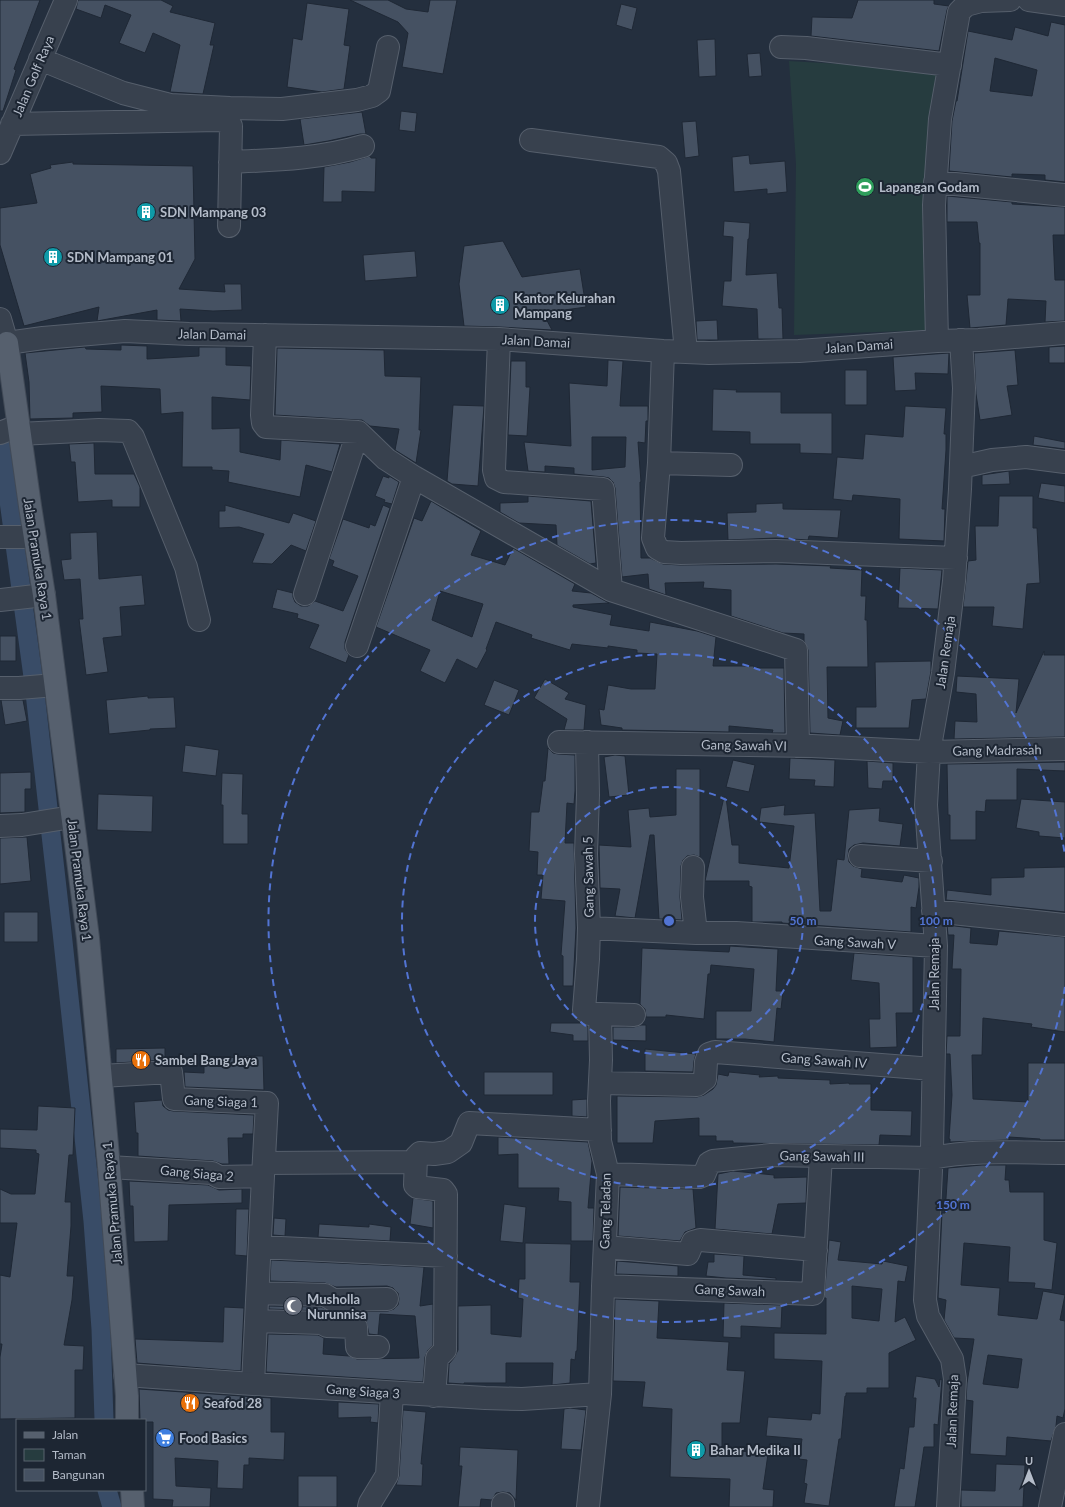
<svg xmlns="http://www.w3.org/2000/svg" width="1065" height="1507" viewBox="0 0 1065 1507" font-family="Lato,sans-serif">
<style>
.green{fill:#263c3f}
.lines{fill:none;stroke-linecap:round;stroke-linejoin:round}
.canal{stroke:#394c67;stroke-width:19}
.building{fill:#455162;stroke:#1f2835;fill-rule:evenodd}
.minor-casing{stroke:#565f6c;stroke-width:24}
.major-casing{stroke:#414a57;stroke-width:24}
.minor{stroke:#38414e;stroke-width:22}
.major{stroke:#56606e;stroke-width:22}
.ring{fill:none;stroke:#5274d3;stroke-width:2;stroke-dasharray:7 5}
.labels{text-anchor:middle;dominant-baseline:central;stroke-width:4;stroke-linejoin:round;paint-order:stroke}
.street-label{font-size:13px;fill:#b4bcc9;stroke:#1d2633}
.poi-label{font-size:13px;font-weight:bold;fill:#b4bcc9;stroke:#1d2633;text-anchor:start}
.centre{fill:#5274d3;stroke:#1d2633;stroke-width:2}
.ring-label{font-size:12px;text-anchor:middle;font-weight:bold;fill:#5274d3;stroke:#1d2633;stroke-width:4;stroke-linejoin:round;paint-order:stroke}
</style>
<rect width="100%" height="100%" fill="#242f3e"/>
<path class="green" d="M789,61L943,70L932,330L794,335L796,164Z"/>
<g class="lines">
<path class="canal" d="M0,435L34,684L62,932L93,1221L101,1329L104,1420
M107,1490L112,1507"/>
</g>
<path class="building" d="M0,0H40L14,69L16,70L3,111H0Z
M78,0H161L173,6L170,12L215,23L210,45H214L203,94L170,92L180,45L153,33L145,53L119,43L131,15L105,5L101,18L76,9Z
M350,0H388L406,9L428,12L430,0H457L443,74L402,67L408,33L398,22Z
M858,0H934V4L949,6L947,10L939,51L811,36L812,17L852,18Z
M307,3L349,9L344,45L350,46L344,89L322,92L287,87L293,38L302,40Z
M621,4L637,8L632,30L616,25Z
M1051,22L1065,25V182L1045,180V175L1012,174V177L949,171L952,121L956,101H957L968,31L1012,40L1015,27L1048,36ZM995,58L1037,70L1032,96L990,91Z
M715,39L716,76L699,77L697,40Z
M760,53L762,76L749,77L747,54Z
M401,111L417,113L415,132L399,130Z
M362,112L366,134H360L328,141L304,145L300,119Z
M696,121L699,156L685,158L682,122Z
M749,155L750,164L785,161L787,192L767,194V189L734,192L732,157Z
M370,156L371,158H376L375,192L342,191V202H323L324,167L350,162Z
M73,162V164L193,166L195,259L179,289L225,292L224,284H241L242,310L213,311L180,309L181,321L157,320V310L97,321L99,307L24,326L0,245V208L37,203L30,174L51,168L50,165Z
M947,196L1012,202V204L1065,207V235H1053L1055,280H1065V321L1045,322L1046,301L1008,299L1006,325L970,328L967,295H980V243H979L977,222H947Z
M724,221L750,223L749,239H748L746,275L777,273L779,308H782L783,339H758L757,309L722,306L724,281H731L733,237L723,236Z
M503,241L522,277L580,269L586,307L543,313L552,330L500,327L464,326L459,284L464,246Z
M415,251L417,277L365,281L363,255Z
M717,320L718,340H697L696,321Z
M121,345L147,346V359L199,356V347H226V365L251,366L250,400L212,397V429L240,428V452L280,460L281,440L340,444L332,472L306,465L300,497L228,482L229,471L212,470V467H182L183,412L161,414L160,389L101,386L102,412L73,413V418L30,419L29,382L25,353L85,347L86,349L121,350Z
M1065,346V363H1049V347Z
M277,348L384,350L385,376L421,377L419,430H421L416,463L395,450L399,429L370,426L362,420H359L275,415Z
M1015,350L1018,385L1007,386L1012,415L980,420L976,394L974,353Z
M949,353L948,374L915,373L916,390L895,391L893,357Z
M608,360L623,361L620,406H648V421H646L645,443L638,442L641,482H640L641,558H650L663,564L680,565L776,564L831,566L830,568L862,570L861,596H866L865,620H867L868,667H827L828,718L843,721L840,735L810,733L808,650L804,641V634L783,633L731,616V590L703,588L704,582L665,583L666,595L649,589L648,574L622,577L615,488L613,482L609,478L604,477L574,474V468L545,466V472L528,471L524,442L571,446L569,383L607,386ZM592,437H626L625,467L592,470Z
M511,361H526V387H530L527,436L508,435Z
M845,370H867V405H845Z
M713,389L737,390L736,392H781V413H832V454L800,453V444H750V432L712,431Z
M453,405L484,406L478,486L452,484L447,481Z
M905,406L946,408L944,434H946V450L942,509H945L944,541L899,539L900,499L853,495L852,501L833,499L837,457L863,459L865,434L903,437Z
M1034,436L1065,442V449L1033,445Z
M94,443L95,474H134L140,487V507H112V500L78,502L75,462H71L69,444Z
M1009,471L1010,484L982,485V475Z
M383,476L389,478V476L399,482L392,504L384,502L385,500L375,496Z
M1041,483L1065,486V503L1038,498Z
M528,496L591,501L596,563L590,564L557,545L556,525L519,523L500,512V503L528,502Z
M999,496H1033V528H1037L1040,583L1027,584L1023,629L992,626L994,607H963L968,561L976,560L975,526H998Z
M431,501L481,531L471,555L505,565L513,548L575,584L572,591L591,593L609,603L573,605V607L612,615L610,625L649,631L650,622L697,631L716,637L713,666H754V668H784L785,733H772L773,730L729,726V732L622,730V728L601,725L599,709L604,710L608,685L631,689H655L657,654L637,653V650L608,646V648L572,644L570,650L531,638L532,635L496,622L486,649L487,650L477,669L457,659L445,683L420,671L430,650L376,627L414,518L422,521ZM440,591L483,604L472,637L432,620Z
M783,503V509L841,510L838,538L809,536L808,540L776,538L728,540L727,513L756,512V504Z
M225,505L289,523L293,513L316,521L306,551L291,545L272,564L252,563L264,534L239,527L219,528V511H225Z
M383,505L390,508L345,642V649L349,655L346,663L309,648L319,625L297,618L298,614L272,608L277,589L293,593V597L295,602L301,606H308L315,601L343,611L358,576L332,566L334,561L329,559L343,519L369,528L370,524L375,526Z
M97,532L99,579L142,575L145,605L120,607L122,636L103,638L108,672L86,675L79,619H83L80,579L64,580L61,560L71,559L70,533Z
M900,568L942,570L938,609L898,608Z
M0,636H16V661H0Z
M1044,651V655H1065V737L954,739L955,721L977,722L976,694L956,692L957,676L1019,679L1016,713Z
M931,661V671L926,699L912,700L909,728H856V707H876L875,662Z
M545,679L569,693L565,699L586,705L584,730H564L567,719L534,698Z
M494,680L519,690L509,715L484,705Z
M148,696V698L174,697L176,728L150,729V730L109,734L106,700Z
M1,700H23L27,721L5,725Z
M185,745L219,750L216,776L182,772Z
M548,748L553,753L558,754L575,755V791L574,804L567,803L565,843H574L576,928L573,986H563V956L561,955L565,901L541,899L543,875H537L538,852L529,851L531,812H539L543,781H545Z
M615,755L625,756L629,795L609,797L604,757Z
M790,758L835,760L834,787L814,786L815,780L789,779Z
M733,760L755,765L749,792L726,787Z
M867,761L893,763V781H883L882,789L868,788Z
M1065,762V771L1017,769V800H986L985,812L976,811V840H950V815H948L947,764Z
M676,769H700V857L694,855L687,856L683,860L681,866L680,897L682,920L659,919L654,835H650L635,918L615,916L620,889L600,888L599,845L631,847L628,810L649,808L650,817L676,815Z
M31,772V789H25V812L0,813V773Z
M222,773L243,774L242,814H248V844H223V805H221Z
M98,794L153,796L152,832L97,830Z
M724,797H726L732,845H739V863L789,868L794,826L759,822L761,808L785,805L784,815L815,813L820,911H831L837,859L844,860L849,810L880,808L879,821L903,824L900,846L863,843L854,845L849,849L848,856L849,862L853,866L862,869L861,877L902,882L904,875L919,878V887L916,908L911,907V932L782,923V922H752V887L749,886V881H705Z
M1021,799L1065,802V838L1039,836V832L1016,828Z
M27,837L31,881L0,884V838Z
M1065,867V912L946,900L947,890L991,895V878L1024,877V868Z
M4,912H38V942H4Z
M947,925L971,928L970,943L997,945L999,931L1065,937V1032L1031,1027L1032,1024L983,1018L982,1055H972L973,1099L1028,1102V1063H1065V1140H1040V1139L1009,1137V1140L950,1142V1139H949L952,1095L950,1054H946L947,1036H960L961,969H952L954,935H948Z
M730,946L778,949L776,991H783L781,1009L777,1008L774,1042L745,1039H716V1011H751L754,969L711,965L710,974H708L704,1019L666,1015V1017H646L645,1009L640,1004L642,948L729,952Z
M854,953L913,957V1013H896L897,1047L870,1048L869,1019H880L879,983L851,980Z
M551,1023H581L588,1026V1041H573V1035L550,1032Z
M641,1025H646V1041L613,1040V1027H634Z
M165,1048V1060L116,1063V1049Z
M645,1049L696,1054L694,1061L693,1072L645,1071Z
M204,1056L245,1058V1056H263L264,1090L185,1087L184,1072L204,1073Z
M484,1072H553V1095H484Z
M729,1072L760,1075L759,1077L778,1076V1078L830,1080V1084L849,1083V1084H871V1110L912,1111L911,1136L880,1135L879,1145L733,1143V1141H716V1136H699V1118L655,1121L653,1143H617V1096L697,1097L704,1095L713,1089L716,1085L718,1074L728,1076Z
M587,1099V1117L572,1116V1100Z
M162,1100L163,1106L168,1110L173,1111L254,1115L253,1134H243V1138H228L229,1164H222L213,1161L138,1156V1133H136L134,1102Z
M38,1106L75,1108L73,1155H69L65,1202H71V1226L67,1276H74L72,1300L64,1345L84,1346L83,1370H75V1418L0,1419V1357L2,1344H0V1275L10,1277L17,1223H0V1189L11,1194H35L39,1154L36,1153V1150L0,1148V1129L37,1130Z
M498,1137L588,1142L592,1161L588,1208H594L593,1241H571V1202L558,1201L559,1188H518V1154L498,1155Z
M982,1165H1006L1005,1180H1009L1010,1192H1044V1240L1057,1243L1052,1290L1034,1288L1035,1283L1008,1282L1010,1247L964,1243L961,1285L1000,1288L998,1315L1037,1319L1043,1291L1065,1295L1060,1320L1065,1321V1409L1063,1418L1057,1416L1056,1426L1051,1441L1007,1437L1006,1456L970,1454L973,1401L966,1400L967,1383L974,1339L954,1338L944,1320L946,1300L938,1298L942,1213H945L948,1168ZM988,1355L1022,1359L1018,1388L983,1384Z
M733,1171L774,1175V1178L807,1177L806,1203L778,1204L772,1234L715,1229L718,1174Z
M129,1181L208,1185L219,1190L242,1189V1203L169,1205L168,1241L134,1242L133,1206H130Z
M620,1187L693,1189L696,1228L685,1232L680,1241L618,1236Z
M413,1198L433,1201V1228L410,1224Z
M504,1204L526,1207L523,1243L500,1241Z
M236,1209H249L247,1256L235,1255Z
M274,1218L286,1219L285,1236L273,1235Z
M319,1224L369,1227V1224L391,1227L390,1241L318,1237Z
M829,1240L841,1242L838,1260L882,1264L883,1261L908,1266L905,1282L898,1281L895,1322L905,1317L916,1340L889,1353V1388H867V1393H846V1396H845L841,1439H839L829,1506L804,1503L807,1484L804,1483L807,1460L799,1459L802,1439L766,1436L768,1417L811,1420L812,1413L820,1414L822,1361L774,1359V1333L826,1334V1298H824ZM852,1286L882,1289L879,1321L852,1318Z
M525,1243L571,1244L570,1282H580L577,1351H576L575,1360L571,1359L570,1383L552,1385L553,1363H506V1383H464V1384L448,1383L449,1364L454,1358L458,1350V1306L491,1305V1334L521,1337L523,1299L518,1298L519,1279H525Z
M714,1254L744,1256L743,1275L776,1278V1280L726,1278L706,1276L708,1262H714Z
M271,1260L424,1267L420,1306L433,1304V1345L428,1350L425,1357L423,1382L266,1372L268,1334L318,1335L324,1338L323,1354L349,1356L357,1359L419,1358L415,1316L380,1314L378,1335L369,1334L366,1320L362,1316L357,1315L331,1314L322,1311L269,1309V1306L321,1307L333,1312L388,1311L394,1309L398,1305L399,1299L398,1293L393,1288L387,1286L336,1287L325,1283L270,1281Z
M617,1261L678,1266V1276L616,1274Z
M615,1299L659,1301L657,1338L729,1342L727,1370L745,1371L740,1423H722V1449L768,1454L763,1489L774,1490L773,1507H729L730,1479L670,1477L672,1409L642,1407L645,1382L613,1381Z
M724,1303L782,1305L781,1328L741,1326V1338L723,1337Z
M224,1307L244,1308L241,1371L137,1363L135,1339L223,1342Z
M916,1376L935,1379L939,1387L940,1379L942,1380L938,1425L934,1424V1447H924L915,1507H894L900,1468L904,1469L909,1427H914L916,1398H913Z
M139,1389L271,1398V1432H285L284,1460L249,1458V1465H244L243,1489L217,1488L218,1461L175,1458L176,1486L211,1488L210,1507H172L173,1500L153,1499V1422H145V1420H140Z
M338,1402L379,1404L378,1423L370,1422L371,1417L338,1418Z
M570,1408L586,1410L581,1450L561,1449L564,1409Z
M403,1410L426,1412L421,1464H423L422,1486L396,1485L399,1476Z
M460,1447L518,1450L516,1500L510,1493L503,1492L496,1493L492,1500L481,1499L480,1507H458L462,1466H459Z
M996,1464L1025,1465L1023,1507H961V1490L995,1491Z
M298,1476H337V1507H298Z"/>
<g class="lines">
<g class="minor-casing">
<path id="minor" d="M1029,0L1065,5
M781,47L806,48L950,65
M40,59L123,93L170,105L230,108L282,109L357,100L372,96L379,91L388,47
M12,124L219,120L226,122L231,126L229,226
M531,140L659,157L666,163L669,171L686,352
M0,153L66,0
M230,162C275,160 319,159 363,146
M935,182L1065,195
M0,319L7,343L43,338L125,331L189,334L499,339L663,351L709,353L799,351L937,341L979,340L1065,333
M265,335L262,415L263,423L266,427L358,432L386,459L414,477L611,590L796,650L798,746
M499,339L494,470L496,478L504,482L603,489L611,590
M937,341L934,205L940,119L959,12L966,5L981,1L1010,0
M663,351L659,463L731,465
M0,433L18,426
M19,434L99,430L128,431L133,437L186,567L199,620
M659,463L653,538L657,548L664,552L681,553L776,551L956,558
M961,467L992,460L1026,457L1065,462
M0,537H34
M305,594L358,432
M0,600L44,595
M357,646L414,477
M0,688H19L55,685
M559,742L812,746L929,752L1065,749
M587,742L588,795L586,854L589,928L696,933
M0,826L22,825L72,817
M860,856L931,861
M693,867L692,897L696,933H736L936,946
M933,911L1065,925
M600,1014L634,1015
M101,1076L171,1072L174,1099L267,1103L263,1176
M600,1083L697,1085L705,1079L706,1062L709,1054L715,1052L933,1069
M264,1163L416,1162
M109,1167L212,1173L219,1177L263,1176L253,1384
M608,1174L699,1177L704,1175L709,1163L713,1161L771,1155L932,1158C975,1149 1021,1153 1065,1153
M260,1247L446,1256
M605,1247L688,1254L693,1242L700,1240L816,1250
M603,1286L813,1294L821,1156
M258,1293L325,1295L333,1300L387,1299
M256,1321L322,1323L327,1326L356,1327L357,1347H378
M125,1375L253,1384L485,1398L522,1399L600,1394
M434,1396L437,1358L445,1350L446,1194L443,1190L417,1187L415,1185L416,1157L420,1153L434,1154L448,1152L461,1143L469,1123L600,1130
M369,1507L370,1503L387,1475L392,1393
M503,1507V1504
M588,1507L600,1394L603,1286L608,1174L600,1141L599,1101L601,1060L600,1014H590L584,1010L588,959L589,928
M948,1507L955,1379L952,1359L928,1316L925,1300L932,1149L936,946L926,805L929,752L943,673L954,581L960,489L964,388L961,340
M1050,1507L1065,1434"/>
</g>
<g class="major-casing">
<path id="major" d="M7,343L30,506L44,595L88,938L109,1167L127,1396V1420
M132,1490L133,1507"/>
</g>
<use href="#minor" class="minor"/>
<use href="#major" class="major"/>
</g>
<g class="ring">
<circle cx="669" cy="921" r="134"/>
<circle cx="669" cy="921" r="267"/>
<path d="M1065 987A401 401 0 1 1 1065 855"/>
</g>
<defs>
<g id="stadium-disc" transform="scale(1)"><circle r="9.5" fill="#2e9e5b" stroke="#1d2633"/><path d="M0-5a6.5 5 0 1 0 0 10a6.5 5 0 1 0 0-10ZM-3.5-1.8h7v3.6h-7Z" fill="#fff"/></g>
<g id="building-disc" transform="scale(1)"><circle r="9.5" fill="#0f9aa8" stroke="#1d2633"/><path d="M-4-6H4V6H1V3H-1V6H-4ZM-2.5-4.3h1.7v1.8h-1.7ZM.8-4.3h1.7v1.8H.8ZM-2.5-1h1.7V.8h-1.7ZM.8-1h1.7V.8H.8Z" fill="#fff"/></g>
<g id="restaurant-disc" transform="scale(1)"><circle r="9.5" fill="#e8710a" stroke="#1d2633"/><path d="M-5-6h1v4h1v-4h1v4h1v-4h1v5L-1.5 .5V6h-2V.5L-5-1ZM5-6V6H3V1.5H1.5Q1.5-4 5-6Z" fill="#fff"/></g>
<g id="mosque-disc" transform="scale(1)"><circle r="9.5" fill="#6b7280" stroke="#1d2633"/><path d="M3.5-4.9A6 6 0 1 0 3.5 4.9A5 5 0 1 1 3.5-4.9Z" fill="#fff"/></g>
<g id="supermarket-disc" transform="scale(1)"><circle r="9.5" fill="#3f7fe0" stroke="#1d2633"/><path d="M-6-5.5h2.5l.6 2H6L4.5 2H-2.5L-4.4-4H-6ZM-1.5 3.2a1.3 1.3 0 1 0 .1 0ZM3 3.2a1.3 1.3 0 1 0 .1 0Z" fill="#fff"/></g>
</defs>
<g fill-rule="evenodd">
<use href="#stadium-disc" x="865" y="187"/>
<use href="#building-disc" x="146" y="212"/>
<use href="#building-disc" x="53" y="257"/>
<use href="#building-disc" x="500" y="305"/>
<use href="#restaurant-disc" x="141" y="1060"/>
<use href="#mosque-disc" x="293" y="1306"/>
<use href="#restaurant-disc" x="190" y="1403"/>
<use href="#supermarket-disc" x="165" y="1438"/>
<use href="#building-disc" x="696" y="1450"/>
</g>
<g class="labels">
<g class="street-label">
<text transform="translate(33 76) rotate(-67)">Jalan Golf Raya</text>
<text transform="translate(212 334) rotate(1)">Jalan Damai</text>
<text transform="translate(536 341) rotate(3)">Jalan Damai</text>
<text transform="translate(859 346) rotate(-4)">Jalan Damai</text>
<text transform="translate(38 559) rotate(81)">Jalan Pramuka Raya 1</text>
<text transform="translate(945 652) rotate(-82)">Jalan Remaja</text>
<text transform="translate(744 745) rotate(1)">Gang Sawah VI</text>
<text transform="translate(997 750) rotate(-1)">Gang Madrasah</text>
<text transform="translate(588 877) rotate(-91)">Gang Sawah 5</text>
<text transform="translate(80 880) rotate(83)">Jalan Pramuka Raya 1</text>
<text transform="translate(855 942) rotate(3)">Gang Sawah V</text>
<text transform="translate(934 974) rotate(-90)">Jalan Remaja</text>
<text transform="translate(824 1060) rotate(4)">Gang Sawah IV</text>
<text transform="translate(221 1101) rotate(2)">Gang Siaga 1</text>
<text transform="translate(822 1156) rotate(1)">Gang Sawah III</text>
<text transform="translate(197 1173) rotate(5)">Gang Siaga 2</text>
<text transform="translate(112 1203) rotate(-95)">Jalan Pramuka Raya 1</text>
<text transform="translate(605 1211) rotate(-89)">Gang Teladan</text>
<text transform="translate(730 1290) rotate(2)">Gang Sawah</text>
<text transform="translate(363 1391) rotate(4)">Gang Siaga 3</text>
<text transform="translate(952 1411) rotate(-88)">Jalan Remaja</text>
</g>
<g class="poi-label">
<text x="879" y="187">Lapangan Godam</text>
<text x="160" y="212">SDN Mampang 03</text>
<text x="67" y="257">SDN Mampang 01</text>
<text x="514" y="298">Kantor Kelurahan<tspan x="514" dy="15">Mampang</tspan></text>
<text x="155" y="1060">Sambel Bang Jaya</text>
<text x="307" y="1299">Musholla<tspan x="307" dy="15">Nurunnisa</tspan></text>
<text x="204" y="1403">Seafod 28</text>
<text x="179" y="1438">Food Basics</text>
<text x="710" y="1450">Bahar Medika II</text>
</g>
</g>
<circle cx="669" cy="921" r="6" class="centre"/>
<g class="ring-label">
<text x="803" y="925">50 m</text>
<text x="936" y="925">100 m</text>
<text x="953" y="1209">150 m</text>
</g>
<rect x="16" y="1419" width="130" height="72" fill="#1d2633" stroke="#59626f"/>
<rect x="24" y="1432" width="20" height="6" fill="#56606e" stroke="#59626f"/>
<text x="52" y="1439" font-size="12" fill="#b4bcc9">Jalan</text>
<rect x="24" y="1449" width="20" height="12" fill="#263c3f" stroke="#59626f"/>
<text x="52" y="1459" font-size="12" fill="#b4bcc9">Taman</text>
<rect x="24" y="1469" width="20" height="12" fill="#455162" stroke="#59626f"/>
<text x="52" y="1479" font-size="12" fill="#b4bcc9">Bangunan</text>
<g transform="translate(1029 1471)" stroke="#1d2633" stroke-width="3" paint-order="stroke">
<path d="M0-3L7 15L0 10L-7 15Z" fill="#b4bcc9"/>
<text y="-6" font-size="11" font-weight="bold" text-anchor="middle" fill="#b4bcc9">U</text>
</g>
</svg>
